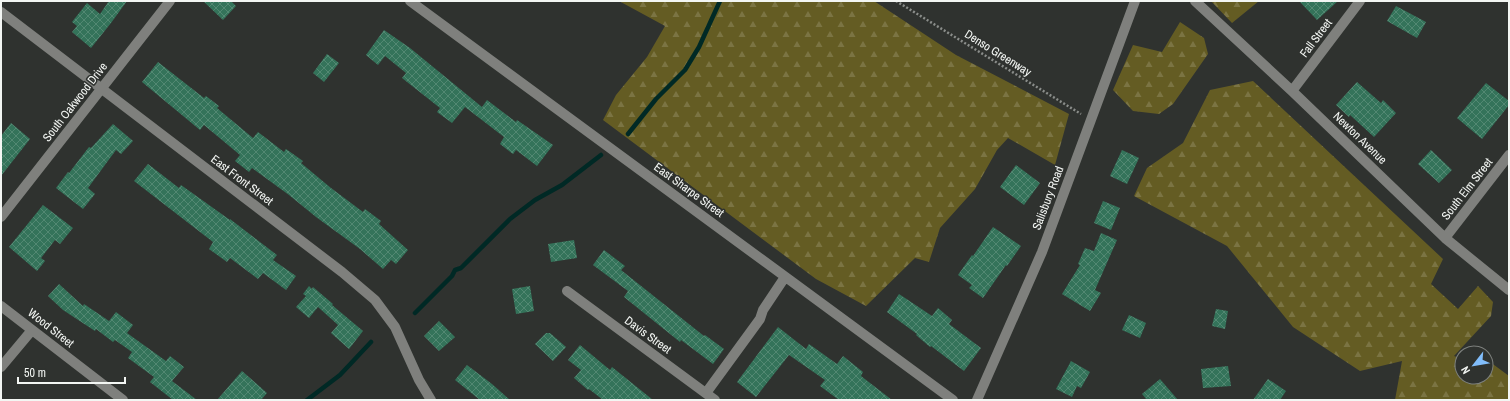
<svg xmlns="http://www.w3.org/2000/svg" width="1510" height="401" viewBox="0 0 1510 401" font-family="'Archivo Narrow',sans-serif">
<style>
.forest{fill:url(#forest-firs)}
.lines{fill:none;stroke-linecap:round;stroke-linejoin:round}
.stream{stroke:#002925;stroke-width:4.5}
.building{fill:url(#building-cross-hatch)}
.path{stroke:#8a8d8a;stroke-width:2.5;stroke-dasharray:2 2;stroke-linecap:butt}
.minor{stroke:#7f807d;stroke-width:10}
.labels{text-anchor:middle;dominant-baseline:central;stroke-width:3;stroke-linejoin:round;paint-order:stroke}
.street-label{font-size:12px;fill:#f3f6f3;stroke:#2f322f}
</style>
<defs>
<pattern id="forest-firs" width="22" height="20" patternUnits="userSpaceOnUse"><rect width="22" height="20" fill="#645c23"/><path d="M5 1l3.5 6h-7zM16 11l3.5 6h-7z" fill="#7b7443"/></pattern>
<pattern id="building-cross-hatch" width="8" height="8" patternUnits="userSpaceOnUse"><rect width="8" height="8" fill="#34735a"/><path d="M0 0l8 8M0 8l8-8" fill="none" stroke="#528872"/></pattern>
</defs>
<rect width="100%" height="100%" fill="#2f322f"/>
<path class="forest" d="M619,1H874L956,55L1069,114L1055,165L1008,138L997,150L975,189L940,228L929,262L915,258L866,306L816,279L603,120L616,95L647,57L665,26Z
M1211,1H1259L1232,23Z
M1180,22L1204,38L1208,54L1173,104L1159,114L1133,111L1113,90L1133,45L1162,52Z
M1253,81L1443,259L1431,284L1458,309L1478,286L1493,302L1491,316L1454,356L1462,359V377H1486V359L1509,376V400H1395L1402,361L1360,371L1293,327L1227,246L1134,196L1147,168L1183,143L1210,90Z"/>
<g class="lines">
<path class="stream" d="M628,134L656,99L685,70L699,47L720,1
M415,313L452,276L455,270L461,268L510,219L535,200L562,185L601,155
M307,400L340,375L371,342"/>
</g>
<path class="building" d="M109,1H127L111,23L91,48L72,32L77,26L72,22L87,3L100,14Z
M203,1H231L236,6L223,20Z
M1299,1H1338L1317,20Z
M1396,6L1426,22L1417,38L1387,21Z
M384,30L410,48L482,107L487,100L516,122L517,120L553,145L537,166L516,150L513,154L500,144L504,137L465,107L452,123L437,112L440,108L402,78L406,73L385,56L378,65L366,55Z
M327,54L339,63L324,82L313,73Z
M158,62L204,98L206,96L219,106L217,108L253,138L258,132L284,152L286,149L303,161L301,163L331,188L363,212L365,209L381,221L379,224L408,250L396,264L391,260L383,269L360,249L316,217L289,195L252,168L249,172L235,161L240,155L204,125L200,130L142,82Z
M1357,82L1381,103L1383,100L1396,113L1374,137L1350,115L1349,117L1336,105Z
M1486,83L1509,101V105L1482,139L1457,118Z
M11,123L30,139L1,176V136Z
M113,124L133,141L121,154L116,150L88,188L95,194L83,209L56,188L68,172L69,173L89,147L91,148Z
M1122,150L1139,158L1127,184L1110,176Z
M1431,150L1452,170L1439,183L1418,164Z
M148,164L179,188L181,185L230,220V219L277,255L273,260L296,276L286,290L263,273L258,279L230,258L227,262L209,249L213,242L134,181Z
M1016,165L1040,183L1024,205L1000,187Z
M1103,201L1120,208L1111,230L1094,223Z
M43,205L73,228L60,244L55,240L41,258L45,261L37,271L9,247Z
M993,227L1021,246L1007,266L1006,265L983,298L969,288L972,285L958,275L972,255L973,256Z
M1101,233L1117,240L1095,290L1101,293L1090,311L1062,294L1080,265L1078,264L1085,248L1094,251Z
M574,240L577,258L551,262L548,244Z
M604,250L625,266L621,270L704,336L705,335L724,349L713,364L681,340L680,342L624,297L628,291L593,265Z
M59,284L83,306L84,304L109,321L116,312L133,325L127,333L166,361L170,356L184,367L172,381L197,400H173L150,382L154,377L128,358L132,352L115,340L113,342L96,329L95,331L63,310L48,296Z
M309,286L312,289L313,287L333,304L332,305L363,331L349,349L331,333L338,325L318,307L309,318L296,307L306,296L303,294Z
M530,286L534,311L516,314L512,289Z
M899,294L932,316L938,308L952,320L949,324L981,348L964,371L931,346L930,347L916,335L917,334L887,312Z
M1216,309L1228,311L1225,329L1212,326Z
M1129,315L1146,323L1140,338L1122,330Z
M439,321L455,337L439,351L424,336Z
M778,327L806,349L809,344L837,364L843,356L863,372L861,376L892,400H839L820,386L825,380L789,355L756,397L737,382Z
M546,333H550L566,347L553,361L535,344Z
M580,345L610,370L612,367L653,400H603L589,389L588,390L574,378L581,370L568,360Z
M1071,361L1090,372L1081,388L1077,386L1072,397L1056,389Z
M467,365L492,384L510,400H480L455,380Z
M1228,366L1231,386L1203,388L1201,369Z
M242,371L267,393L261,400H217Z
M1160,379L1178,400H1147L1142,394Z
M1268,379L1286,391L1280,400H1253Z"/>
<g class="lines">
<path class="path" d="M896,1L1081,114"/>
<path class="minor" d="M410,1L953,400
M1195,1L1292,91L1445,238L1509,290
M1,12L342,272L375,300L395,327L419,380L431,400
M1292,91L1360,1
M1,217L170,1
M1445,238L1509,155
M567,291L715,400
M1,306L123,400
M1,367L32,330
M706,393L760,319L763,310L785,277
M977,400L1042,252L1135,1"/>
</g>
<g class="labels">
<g class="street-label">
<text transform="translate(1316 38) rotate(-53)">Fall Street</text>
<text transform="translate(998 53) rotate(32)">Denso Greenway</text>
<text transform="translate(75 102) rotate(-52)">South Oakwood Drive</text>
<text transform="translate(1360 138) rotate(44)">Newton Avenue</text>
<text transform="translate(242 180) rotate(37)">East Front Street</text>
<text transform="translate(1467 189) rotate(-52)">South Elm Street</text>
<text transform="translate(689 190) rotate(36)">East Sharpe Street</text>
<text transform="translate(1048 198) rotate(-69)">Salisbury Road</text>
<text transform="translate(51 328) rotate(38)">Wood Street</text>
<text transform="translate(648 335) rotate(36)">Davis Street</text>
</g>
</g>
<rect width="1510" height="401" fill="none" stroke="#f3f6f3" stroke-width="4"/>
<g transform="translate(1474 365) rotate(239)"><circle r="19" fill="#2f322f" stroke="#7d807d"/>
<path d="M0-3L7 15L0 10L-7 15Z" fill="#81bdfa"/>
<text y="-6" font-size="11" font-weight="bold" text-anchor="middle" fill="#f3f6f3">N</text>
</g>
<path d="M18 377v6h107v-6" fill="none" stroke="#f3f6f3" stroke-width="2"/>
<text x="24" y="377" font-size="12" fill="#f3f6f3" stroke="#2f322f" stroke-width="3" paint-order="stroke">50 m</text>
</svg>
